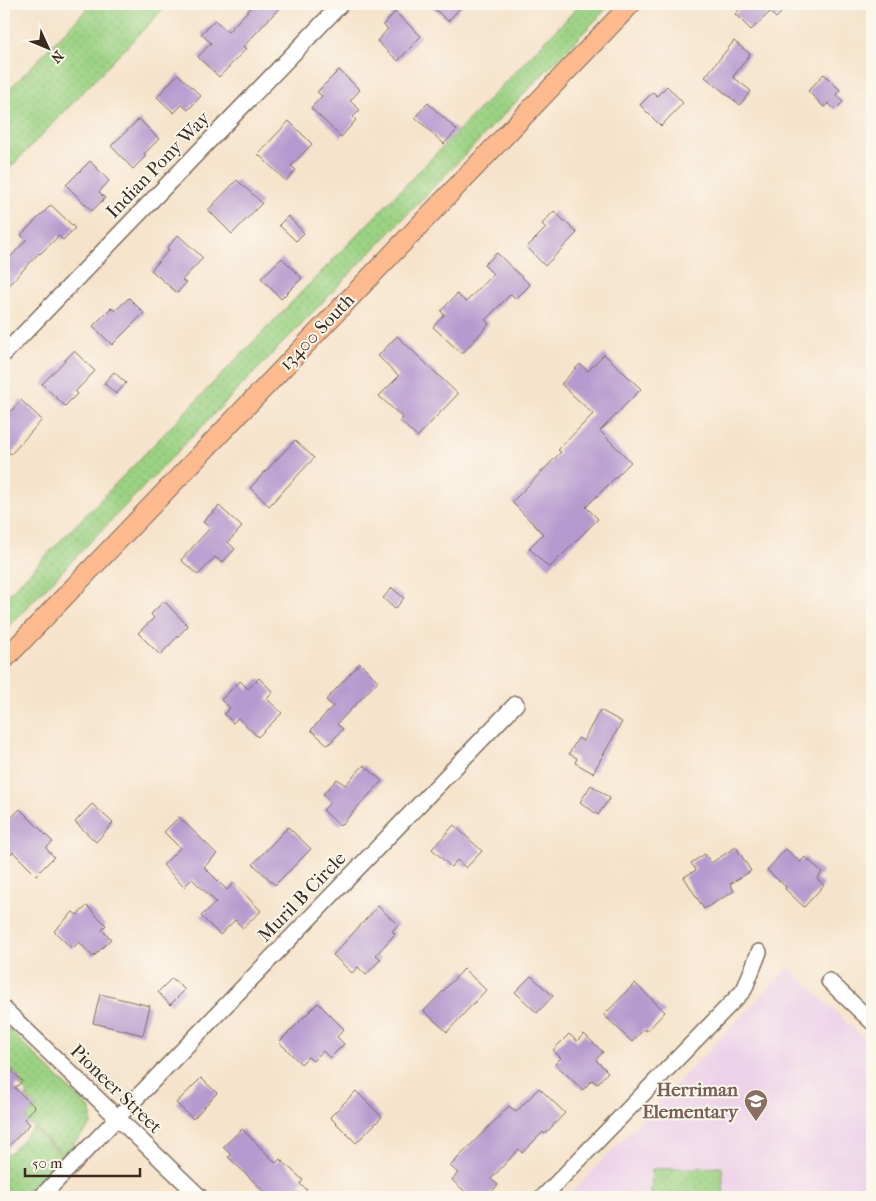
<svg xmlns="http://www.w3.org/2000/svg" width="876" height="1201" viewBox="0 0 876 1201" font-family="'IM FELL French Canon',serif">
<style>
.built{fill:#edd1e9}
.green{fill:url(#green-dots);stroke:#6b7e50}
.building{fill:#b69acf}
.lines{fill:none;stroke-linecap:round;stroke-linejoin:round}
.minor-casing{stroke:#7c6b5b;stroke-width:18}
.major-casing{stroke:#7c6b5b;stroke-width:21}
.minor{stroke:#fff;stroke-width:15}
.major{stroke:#fcba8e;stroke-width:19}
.labels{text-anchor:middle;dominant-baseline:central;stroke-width:4;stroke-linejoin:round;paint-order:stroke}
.street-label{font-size:19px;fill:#3b2a1e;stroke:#fbf7ec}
.education-label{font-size:19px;font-weight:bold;fill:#785e54;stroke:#fbf7ec;text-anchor:end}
</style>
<defs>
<pattern id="green-dots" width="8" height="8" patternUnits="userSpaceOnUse" patternTransform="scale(1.25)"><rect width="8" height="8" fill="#9bd283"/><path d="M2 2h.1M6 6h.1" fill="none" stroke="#86b471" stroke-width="1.8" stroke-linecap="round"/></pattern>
</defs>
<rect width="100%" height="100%" fill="#fbf7ec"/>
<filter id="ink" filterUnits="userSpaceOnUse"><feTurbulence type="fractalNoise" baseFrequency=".02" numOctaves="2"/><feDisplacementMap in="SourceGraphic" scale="10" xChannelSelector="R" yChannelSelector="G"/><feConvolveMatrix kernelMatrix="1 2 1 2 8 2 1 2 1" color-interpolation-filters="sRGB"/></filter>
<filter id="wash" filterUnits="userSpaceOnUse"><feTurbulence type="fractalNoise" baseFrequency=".0096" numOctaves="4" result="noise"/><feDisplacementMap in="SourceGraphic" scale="20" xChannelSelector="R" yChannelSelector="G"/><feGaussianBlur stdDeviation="1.12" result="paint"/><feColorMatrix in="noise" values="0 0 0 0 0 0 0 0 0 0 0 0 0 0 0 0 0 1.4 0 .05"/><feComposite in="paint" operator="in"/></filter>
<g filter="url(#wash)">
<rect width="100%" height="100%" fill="#f6e3cb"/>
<path class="built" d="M789,967L872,1047V1197H567Z"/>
<path class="green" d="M92,4H168L4,174V95Z
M581,4H611L4,631V599Z
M4,1025L91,1110V1125L63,1155L25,1119L36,1107L26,1097L28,1094L19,1085L23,1081L4,1062Z
M33,1128L62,1156L23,1197H4V1150L9,1154Z
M722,1167L724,1197H651L652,1169Z"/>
<g id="blocks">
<path class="building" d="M254,4H283L243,47L246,49L219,77L198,57L211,43L201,34L215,20L228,32Z
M429,4H464L448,21Z
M745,4H790L776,18L770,12L751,30L735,14Z
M395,12L421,36L398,61L377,41L388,29L383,25Z
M734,41L750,54L733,77L751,91L740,105L705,77Z
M339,70L360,90L350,101L360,110L353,117L356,120L341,137L311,108L322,96L317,92Z
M178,74L201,96L188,110L182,105L174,113L157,97Z
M824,74L840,90L836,94L843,102L835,110L828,103L824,107L808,91Z
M667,86L683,103L661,126L640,105L653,92L657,96Z
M428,103L457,130L444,144L415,117Z
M139,119L159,139L144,154L146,156L133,169L111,146Z
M289,121L312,144L291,166L296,170L286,181L258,154Z
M90,161L109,181L99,192L105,198L92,211L66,185Z
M237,180L262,203L232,234L208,210Z
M51,205L75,228L63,240L59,236L40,254L39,253L4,290V264L26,240L21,235Z
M554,211L577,233L545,266L527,247L546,228L542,224Z
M288,216L304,233L296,241L279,225Z
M178,235L203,258L182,280L186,283L177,293L151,270L169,250L167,248Z
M497,253L530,285L516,299L511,294L485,320L489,324L462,354L433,327L444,315L441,311L457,294L466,302L493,274L484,265Z
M282,258L302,278L281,299L261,278Z
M129,298L144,313L112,345L93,326L111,308L115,311Z
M397,336L458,394L417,437L400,421L403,418L379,396L399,376L378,356Z
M74,351L95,371L75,392L77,394L65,406L42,384Z
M604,354L641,389L600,431L631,462L586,507L598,519L549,568L529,548L543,534L512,502L561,452L558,450L593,414L561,384L580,364L588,371Z
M114,372L126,383L116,394L104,383Z
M21,400L42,420L11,454L4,447V419Z
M295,440L314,458L269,506L250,488Z
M219,506L242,527L228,542L235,549L222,563L215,557L198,575L181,560L210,528L203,522Z
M392,588L404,598L395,609L383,598Z
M164,601L188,626L160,655L138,633L154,618L151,614Z
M360,663L378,681L337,724L343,729L328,745L311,730L333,706L326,700Z
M259,678L273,692L267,699L282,713L258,737L238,718L233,723L224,714L230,708L221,700L240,681L248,689Z
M600,710L622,722L593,773L575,763L577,758L569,754L578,738L583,741Z
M364,765L382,781L340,826L323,810L331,802L323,794L337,779L345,785Z
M591,785L610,798L598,815L580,802Z
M92,804L113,823L96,842L75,822Z
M20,809L53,842L46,848L54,857L36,875L13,852L11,854L4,847V825Z
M179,817L217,854L204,867L227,890L234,883L261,911L243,928L235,920L220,935L201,916L216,902L192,879L184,887L163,865L180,848L164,832Z
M454,825L482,851L466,868L457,860L451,867L432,849Z
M288,827L311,849L275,885L253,864Z
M736,847L751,871L730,884L734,891L704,909L684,877L696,870L691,863L705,854L711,863Z
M786,849L800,862L805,857L822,872L817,879L824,885L804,907L785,889L786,887L767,870Z
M87,906L106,925L102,930L111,939L93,957L79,942L72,949L54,931L73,912L77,915Z
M378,906L398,925L392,931L395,934L376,955L381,959L366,975L358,967L352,973L333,955Z
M464,969L486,990L447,1032L424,1011Z
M531,976L553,996L537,1013L515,992Z
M172,978L185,990L170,1005L158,992Z
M635,983L665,1012L647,1031L644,1029L632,1042L604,1015Z
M100,994L150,1006L143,1035L93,1023Z
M318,1003L344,1029L337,1037L344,1044L330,1058L323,1051L313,1061L308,1057L301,1064L279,1042Z
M569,1034L577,1041L584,1034L603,1052L596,1060L608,1072L597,1084L592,1080L583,1090L555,1064L561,1058L553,1050Z
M4,1063L22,1081L15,1088L35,1107L24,1119L30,1124L4,1151Z
M201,1078L217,1093L193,1119L176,1103Z
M539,1088L565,1113L545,1134L543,1132L522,1153L519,1149L491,1179L498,1185L487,1197H471L452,1180L458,1173L450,1166L509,1106L516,1112Z
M356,1091L382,1117L356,1143L330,1117Z
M242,1129L276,1163L280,1159L303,1180L300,1184L307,1190L300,1197H270L228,1157L231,1155L223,1147Z"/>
</g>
</g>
<g filter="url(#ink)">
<use href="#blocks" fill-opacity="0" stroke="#7c6b5b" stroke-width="1"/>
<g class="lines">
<g class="minor-casing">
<path id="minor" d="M4,354L341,4
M829,981L872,1022
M4,1009L200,1197
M41,1197L516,704
M543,1197L744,990L759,952"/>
</g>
<g class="major-casing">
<path id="major" d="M4,660L631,4"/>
</g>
<use href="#minor" class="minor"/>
<use href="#major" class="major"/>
</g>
</g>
<defs>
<g id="school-pin" transform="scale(1.25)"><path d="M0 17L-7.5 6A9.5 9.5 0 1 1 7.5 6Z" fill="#8d6e63" stroke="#fbf7ec"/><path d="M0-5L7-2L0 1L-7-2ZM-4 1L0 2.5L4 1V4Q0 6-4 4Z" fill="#fff"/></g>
</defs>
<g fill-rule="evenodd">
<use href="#school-pin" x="756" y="1101"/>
</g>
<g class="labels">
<g class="street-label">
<text transform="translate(158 165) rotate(-46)">Indian Pony Way</text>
<text transform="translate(317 332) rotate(-46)">13400 South</text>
<text transform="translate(302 897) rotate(-46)">Muril B Circle</text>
<text transform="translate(116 1089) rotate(44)">Pioneer Street</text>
</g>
<g class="education-label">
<text x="738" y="1090">Herriman<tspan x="738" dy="22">Elementary</tspan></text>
</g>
</g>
<rect width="876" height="1201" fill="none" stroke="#fbf7ec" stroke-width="20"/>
<g transform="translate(48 48) rotate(134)" stroke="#fbf7ec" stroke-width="4" paint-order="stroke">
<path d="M0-4L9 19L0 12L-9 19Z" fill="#3b2a1e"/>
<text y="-8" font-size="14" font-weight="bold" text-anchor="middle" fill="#3b2a1e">N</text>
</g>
<path d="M25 1168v8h115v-8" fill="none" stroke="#3b2a1e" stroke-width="2.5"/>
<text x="32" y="1168" font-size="15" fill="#3b2a1e" stroke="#fbf7ec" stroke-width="4" paint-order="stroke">50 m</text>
</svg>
